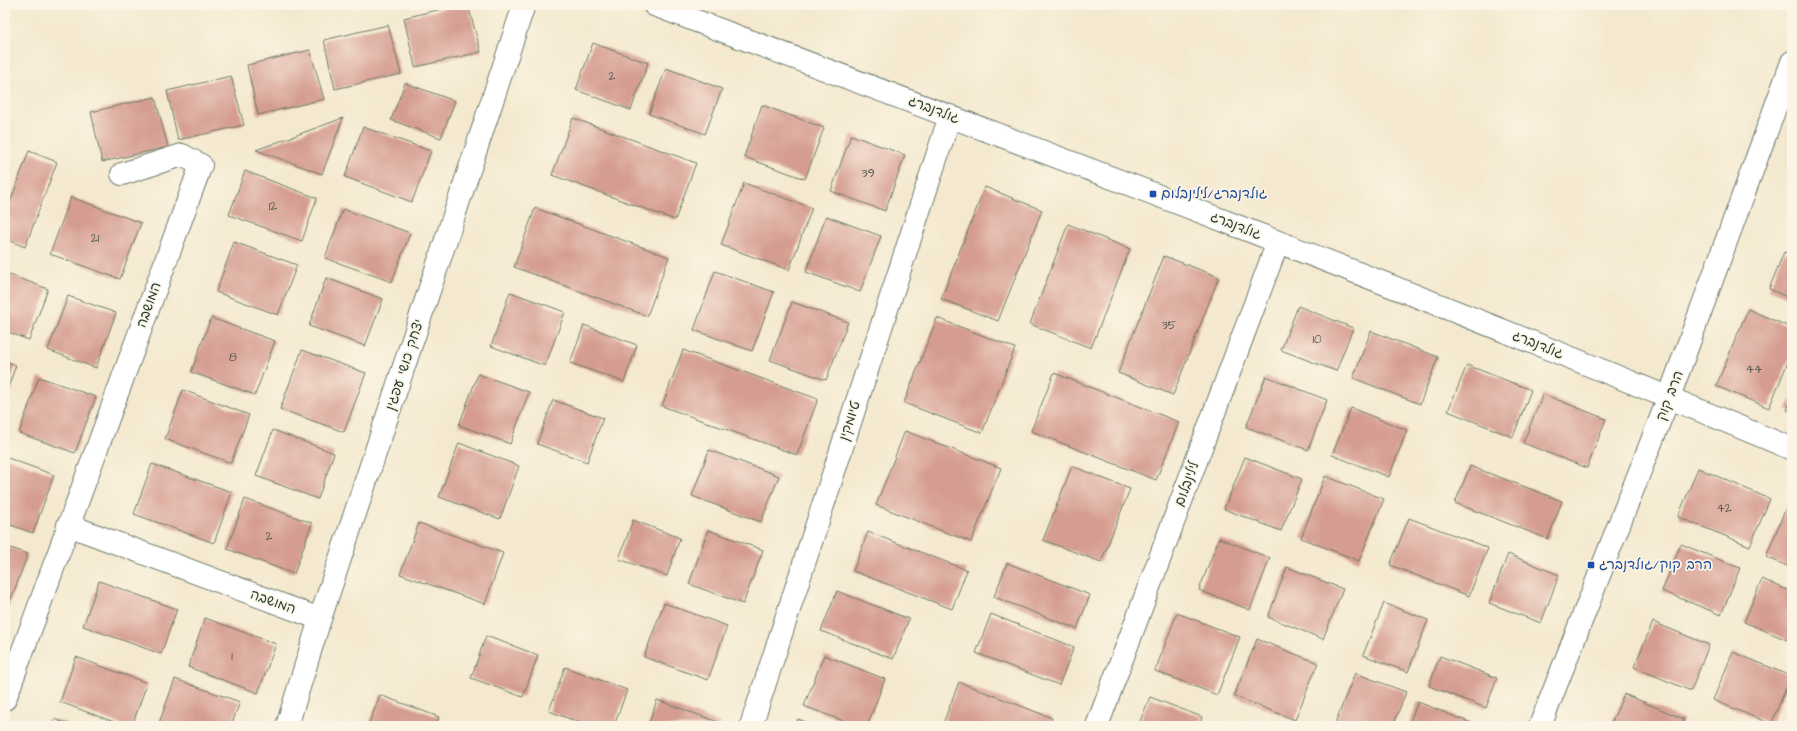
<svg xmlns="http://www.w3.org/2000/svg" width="1797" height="731" viewBox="0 0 1797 731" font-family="'Architects Daughter','Playpen Sans Hebrew',sans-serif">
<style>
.building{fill:#d59d91}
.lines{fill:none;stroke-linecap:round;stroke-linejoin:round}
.street-casing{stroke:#6a796a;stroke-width:24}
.street{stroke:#fff;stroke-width:22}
.transit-dot{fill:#1a4fb4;stroke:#fcf5e5;stroke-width:1.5}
.labels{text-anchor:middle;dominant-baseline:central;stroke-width:3.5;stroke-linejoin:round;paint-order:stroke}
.number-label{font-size:12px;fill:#4c554b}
.street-label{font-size:14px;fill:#1f3d34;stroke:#fcf5e5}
.transit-label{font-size:14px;fill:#164399;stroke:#fcf5e5;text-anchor:start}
</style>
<rect width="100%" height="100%" fill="#fcf5e5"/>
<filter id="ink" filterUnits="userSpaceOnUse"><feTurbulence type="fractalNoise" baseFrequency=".025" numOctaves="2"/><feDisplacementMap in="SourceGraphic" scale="8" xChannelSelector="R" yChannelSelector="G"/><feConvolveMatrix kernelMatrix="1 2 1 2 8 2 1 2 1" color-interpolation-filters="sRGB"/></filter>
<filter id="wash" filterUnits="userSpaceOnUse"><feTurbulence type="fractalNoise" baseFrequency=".012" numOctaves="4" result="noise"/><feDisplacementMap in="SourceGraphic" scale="16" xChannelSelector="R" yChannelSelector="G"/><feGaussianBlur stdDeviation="0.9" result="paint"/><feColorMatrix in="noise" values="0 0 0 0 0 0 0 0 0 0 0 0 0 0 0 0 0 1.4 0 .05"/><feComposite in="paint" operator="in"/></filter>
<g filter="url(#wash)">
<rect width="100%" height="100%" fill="#f4e9cf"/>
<g id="blocks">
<path class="building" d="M458,5H468L481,52L415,67L404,18Z
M388,25L401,74L335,89L324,40Z
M593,43L648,63L631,110L576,90Z
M310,50L324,99L258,115L247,65Z
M666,68L722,89L705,134L649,114Z
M231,76L244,125L178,140L167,91Z
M405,83L455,101L441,138L391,120Z
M155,97L168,147L102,162L91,112Z
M762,105L824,128L805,179L744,157Z
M343,118L322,174L256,150Z
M573,118L696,163L675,220L552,175Z
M363,127L431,151L412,202L345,177Z
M851,135L905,155L885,211L831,191Z
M29,151L57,162L25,247L5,239V216Z
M245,171L317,198L302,241L229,215Z
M744,183L812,208L789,270L721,245Z
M985,187L1042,210L998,321L941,299Z
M71,197L141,223L120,279L50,254Z
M535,208L669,257L647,316L514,267Z
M343,209L410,233L392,282L325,258Z
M826,216L881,236L860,292L806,272Z
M1068,224L1130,249L1091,348L1030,324Z
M234,242L297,265L278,315L216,292Z
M1784,252L1792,255V299L1769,289Z
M1164,256L1219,277L1173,395L1118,373Z
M715,271L774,292L752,351L694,330Z
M5,273L48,289L29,340L5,331Z
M326,278L383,299L365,346L309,326Z
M510,292L565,312L545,366L491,346Z
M68,296L116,313L96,368L48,350Z
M792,302L848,322L826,380L770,360Z
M1298,306L1353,328L1336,371L1281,350Z
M1748,309L1792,328V352L1769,408L1716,386Z
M211,318L275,341L255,395L191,372Z
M937,318L1015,348L982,433L904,403Z
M584,325L637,345L624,382L570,363Z
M1371,331L1438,357L1420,404L1353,378Z
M302,350L366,373L344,432L280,409Z
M683,350L818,399L797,455L662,406Z
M5,361L16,365L5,396Z
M1467,365L1531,390L1513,437L1448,411Z
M1054,373L1179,422L1156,480L1031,431Z
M478,374L529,392L510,444L459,425Z
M1266,376L1327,400L1308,450L1246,427Z
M39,377L96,397L75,453L19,433Z
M183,390L249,415L231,463L165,439Z
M1543,394L1606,419L1587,468L1523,443Z
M1792,398V412L1787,410Z
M553,400L603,418L587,462L537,444Z
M1351,408L1407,430L1389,477L1332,455Z
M273,430L334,453L318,499L256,476Z
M905,431L1001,468L971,542L876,505Z
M459,443L519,466L500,519L439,497Z
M709,450L779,476L761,522L692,496Z
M5,457L54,475L33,533L5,523Z
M1245,457L1302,479L1281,531L1224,509Z
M152,464L232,492L214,543L134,514Z
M1072,466L1130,489L1101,562L1043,540Z
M1470,466L1562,501L1548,539L1455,503Z
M1698,468L1770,499L1750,546L1678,517Z
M1325,476L1384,499L1359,561L1301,538Z
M245,499L312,523L294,574L227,549Z
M1787,505L1792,507V568L1766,557Z
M1409,518L1488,548L1469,596L1390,565Z
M633,520L680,538L667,576L619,559Z
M419,523L503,553L485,604L400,574Z
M708,530L763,550L743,604L689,584Z
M868,532L967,570L952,609L853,571Z
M1219,538L1270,558L1250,610L1199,590Z
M1681,544L1740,568L1721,615L1662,591Z
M5,546L28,554L8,607L5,606Z
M1508,554L1559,575L1541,623L1489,603Z
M1007,563L1090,595L1077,629L994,597Z
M1287,567L1343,589L1323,639L1268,617Z
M1762,579L1792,592V642L1744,622Z
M99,581L177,609L161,654L83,626Z
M837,591L909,619L893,659L821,631Z
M664,603L727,626L708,680L644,657Z
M1384,603L1428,620L1408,672L1363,655Z
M1177,613L1240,637L1217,695L1155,671Z
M991,614L1074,647L1059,685L976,653Z
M205,618L276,644L258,693L188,667Z
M1653,622L1709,645L1691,691L1634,667Z
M486,636L538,655L523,697L471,678Z
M1257,639L1318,663L1295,720L1234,696Z
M1733,652L1791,676L1771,724L1713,700Z
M824,655L885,679L867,726H857L804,706Z
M1440,656L1497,678L1486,708L1429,686Z
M76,657L147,683L132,726H125L60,702Z
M565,667L627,690L614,726H589L549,711Z
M1355,673L1406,692L1393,726H1334Z
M175,679L240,702L231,726H158Z
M959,682L1052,718L1049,726H942Z
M1624,694L1684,719L1681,726H1610Z
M380,695L439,717L436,726H368Z
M1150,697L1202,717L1199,726H1138Z
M657,700L721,723L720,726H648Z
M1418,702L1479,726H1408Z
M54,719L73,726H52Z
M798,719L816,726H795Z"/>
</g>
</g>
<g filter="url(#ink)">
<use href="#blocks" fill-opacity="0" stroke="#6a796a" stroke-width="1"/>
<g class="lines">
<g class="street-casing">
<path id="street" d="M654,5C1035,148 1417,291 1792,449
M68,525L320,619
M5,699L201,165L182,155L122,174
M287,726L320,619L524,5
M751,726L950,116
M1097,726L1278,242
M1540,726L1669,397L1792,62"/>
</g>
<use href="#street" class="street"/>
</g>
</g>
<g class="transit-dot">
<rect x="1149" y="190" width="8" height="8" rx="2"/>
<rect x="1587" y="561" width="8" height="8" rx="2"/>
</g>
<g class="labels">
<g class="number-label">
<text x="612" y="76">2</text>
<text x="868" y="173">39</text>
<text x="273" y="206">12</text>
<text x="95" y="238">21</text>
<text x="1169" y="325">35</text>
<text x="1317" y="339">10</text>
<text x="233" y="357">8</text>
<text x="1754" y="369">44</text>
<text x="1724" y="508">42</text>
<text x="269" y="536">2</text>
<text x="232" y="656">1</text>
</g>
<g class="street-label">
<text transform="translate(934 110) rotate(21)">גולדנברג</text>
<text transform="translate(1236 226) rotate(21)">גולדנברג</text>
<text transform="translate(149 305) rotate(-70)">המושבה</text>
<text transform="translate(1538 345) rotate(22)">גולדנברג</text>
<text transform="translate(405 365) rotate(-72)">יצחק כושי עפגין</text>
<text transform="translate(1670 396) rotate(-69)">הרב קוק</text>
<text transform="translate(850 421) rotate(-72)">טיומקין</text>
<text transform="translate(1187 484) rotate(-70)">לילינבלום</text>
<text transform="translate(273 602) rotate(20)">המושבה</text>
</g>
<g class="transit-label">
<text x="1161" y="194">גולדנברג/לילינבלום</text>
<text x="1599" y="565">הרב קוק/גולדנברג</text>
</g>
</g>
<rect width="1797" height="731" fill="none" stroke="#fcf5e5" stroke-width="20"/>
</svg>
